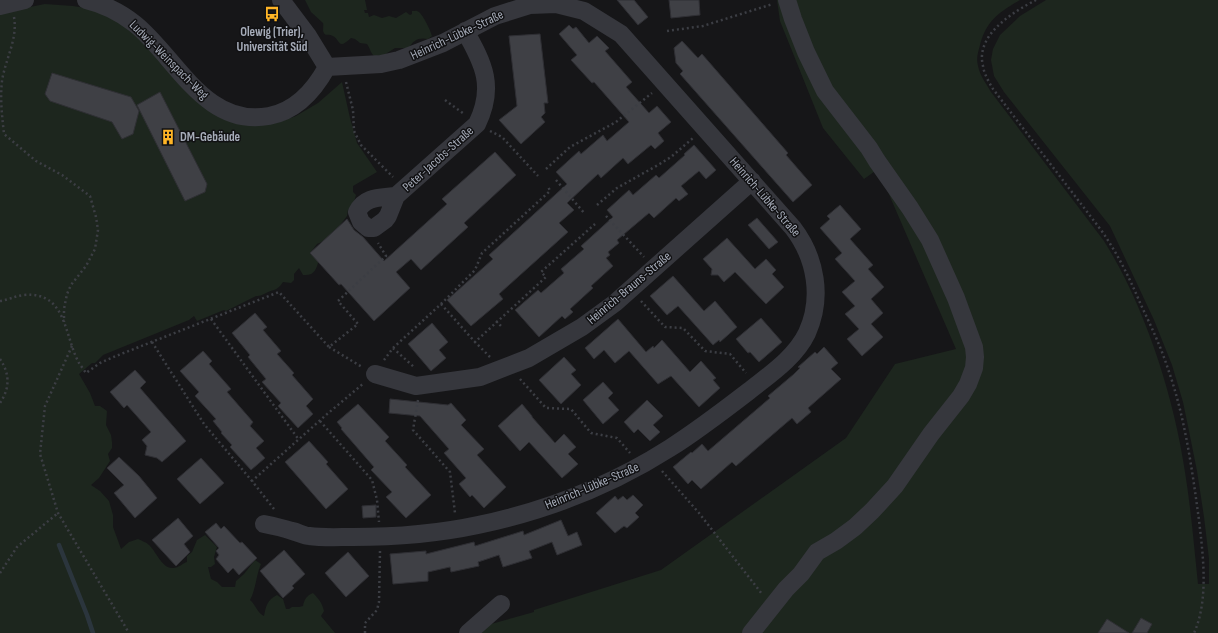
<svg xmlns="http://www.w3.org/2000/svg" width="1218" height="633" viewBox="0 0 1218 633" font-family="'Sofia Sans Condensed',sans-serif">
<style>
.green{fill:#1d261e}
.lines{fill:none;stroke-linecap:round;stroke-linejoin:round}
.stream{stroke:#2b353d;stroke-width:4.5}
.building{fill:#3f4045;stroke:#2f2f34}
.path{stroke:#3c3e44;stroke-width:2.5;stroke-dasharray:2 3;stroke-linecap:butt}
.minor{stroke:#36373d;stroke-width:18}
.labels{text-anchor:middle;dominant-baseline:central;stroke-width:3;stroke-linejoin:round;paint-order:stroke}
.poi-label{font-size:13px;font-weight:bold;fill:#a6acb9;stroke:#111113}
.street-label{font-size:13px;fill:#a6acb9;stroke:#111113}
</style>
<rect width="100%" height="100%" fill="#161618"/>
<path class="green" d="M305,0H365L367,10H364L365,13H368L369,17L374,15L382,18L389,16L396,18L406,12L410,15L412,14V11C415,11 416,10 419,12C423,15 431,31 432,36L428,39C419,37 413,40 409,48H395L384,55L374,56C370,52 370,48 367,44L360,43L355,39L351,38C338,50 341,41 333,36C330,34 325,36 324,33C322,31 324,26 323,23L311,12Z
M777,0H1020C999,12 986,21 980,45C978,53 976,58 978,66C980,76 986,83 991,92L1104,241C1145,306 1174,397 1185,472C1191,509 1194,546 1198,584H1209V559L1204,517L1197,471L1190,436L1183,402L1172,365L1154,320L1110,226L1004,92L994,76L991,60L993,49L1000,35L1020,16L1046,0H1218V633H472L477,628L534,612V610L661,570L846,438L895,364L956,349L878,169L864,179L823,128L780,21Z
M45,4L73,6L104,11L149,43L208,109L276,123L296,116L318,103L342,82L350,118L357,143L377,172L353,186V192L356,195L354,202L348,210L347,216L337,229L324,241L317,244L311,252L319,260C316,269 315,276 303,275L299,268L294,274V280L291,283L283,282C277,291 274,289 266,293C262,295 261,296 256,296L226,311L224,310L197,321L194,316L189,320L103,355L95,363H92L79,374L90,393L95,406H100L107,411L106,425L111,435L112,442V448L108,454L110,461L99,478L91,485L100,491L109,501L113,515V527L121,549L129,542L138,539C142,541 146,542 149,545C156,551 162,569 173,568C179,568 183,563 187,562V556L192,552L197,540L205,535L217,547L214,557L215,564L211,567H208L211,579L217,582L222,587H235L236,581L244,574L255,560L261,564C256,575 256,589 250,600C256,605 257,613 264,616C266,606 267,600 277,595L283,599L286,609H289L292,607H299L303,606C304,600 307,595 313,593C319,599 322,603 324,611L321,616L335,633H0V13Z"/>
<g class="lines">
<path class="stream" d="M59,545L87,615L93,633"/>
</g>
<path class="building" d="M617,0H634L648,17L638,25Z
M669,0H699L700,15L671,18Z
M569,25L573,29L576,27L589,43L597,36L609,48L605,51L632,82L626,87L649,113L657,106L671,122L658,133L664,141L655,149L651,145L628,164L623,158L601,178L598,174L567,203L574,210L559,223L568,232L499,294L503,299L471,326L447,300L493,259L489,255L567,184L556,172L579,151L581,154L603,135L607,141L629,122L594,82L592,83L571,60L577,55L559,34Z
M540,34L548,103H544L545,113L541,117L545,122L521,144L499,120L517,106L509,36Z
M682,41L698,58L702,54L788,153L786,155L812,185L793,202L680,74L683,71L676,63L674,48Z
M52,73L131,97L139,111L133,134L122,139L112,122L50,101L45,94Z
M160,92L207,184L205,192L185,201L137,105Z
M694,145L716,170L706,179L699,171L681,186L688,194L679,201L676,198L654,218L649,213L617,240L619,243L608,252L610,255L606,258L613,266L591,286L593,288L570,309L573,312L565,319L562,316L539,337L515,310L538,290L541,293L564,273L561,269L584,249L581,246L613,217L607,210L629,190L633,195L656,175L659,178L685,155L684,154Z
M495,152L516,175L464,223L468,227L421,270L411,259L396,272L410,288L374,321L341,284L339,285L310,253L347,219L354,230L363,237L384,261L447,204L442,199Z
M840,205L861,229L850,239L873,265L868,269L884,287L871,299L883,313L871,324L883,337L862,356L847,339L859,329L845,314L855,306L842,292L855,281L835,259L842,253L820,228L830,219L827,216Z
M757,218L778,242L769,249L748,225Z
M727,238L755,269L766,259L776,270L772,274L784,287L766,304L735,272L724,282L718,275H711L712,269L703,259Z
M673,276L704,311L715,301L737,327L720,342L719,340L713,345L678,306L667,315L650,296Z
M255,313L267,327L263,330L281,351L277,354L294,373L292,375L313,399L306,406L313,414L298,428L278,406L281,403L262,382L266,379L248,357L250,355L232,333Z
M761,318L782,342L759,362L750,352L748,353L736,339Z
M618,319L646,352L653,346L654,348L662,340L690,372L701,361L716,378L713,380L720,388L699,407L671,376L658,384L629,351L615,363L604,350L594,359L585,348Z
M432,323L448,342L439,350L446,358L431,371L408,344Z
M824,347L838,363L831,369L841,379L808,408L811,412L797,424L792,418L736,466L732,462L701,489L692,480L688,484L673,467L691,452L692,453L702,444L708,451L770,398L768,396L794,374L800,368L798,367L815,352L817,354Z
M203,351L212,361L209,364L231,389L227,392L253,422L250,426L264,441L256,448L265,458L251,470L230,447L232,445L221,433L222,432L213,421L216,419L195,396L199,392L180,371Z
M564,357L576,370L571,374L581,385L561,404L539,380Z
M135,370L146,382L140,388L186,441L162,462L157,458L145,455L147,446L142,440L151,432L127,405L124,408L110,392Z
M603,382L613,393L608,398L619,410L603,424L583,400Z
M390,399L448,405L451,403L466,420L461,425L484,449L477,455L506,487L484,508L472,495L470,497L459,484L466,478L444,453L449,449L420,416L389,413Z
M647,400L663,416L653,425L660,432L650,441L638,429L634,433L624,422Z
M358,404L389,437L385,441L407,465L405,467L431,495L406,518L386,497L392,492L371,470L374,467L341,429L342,428L337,422Z
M522,404L532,416V417L555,443L564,434L576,447L568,454L578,464L562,478L529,442L520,451L498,426Z
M309,441L328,462L326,464L348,489L326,509L285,462Z
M119,457L139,476L157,498L135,518L114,493L124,485L107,468Z
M201,458L224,483L200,504L177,479Z
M633,495L643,505L635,513L639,517L627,528L624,526L615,533L596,513L615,496L618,500L623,496L627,500Z
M376,505V517L363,518L362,506Z
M178,518L193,536L184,544L190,552L176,566L152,540Z
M561,520L568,536L577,532L582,545L557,555L552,542L529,551L532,558L503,567L499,555L478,562L479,566L451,572L450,567L428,572V581L393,584L390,554L426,551V554L474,542L475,546L523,531L524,535Z
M216,523L221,529L224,526L240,543L242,542L257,558L239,575L233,568L228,573L216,559L219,555L216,551L219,548L205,532Z
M284,550L305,574L292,586L294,588L283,598L260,571Z
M348,552L369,576L346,597L325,573Z
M1141,618L1152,624L1147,633H1132Z
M1107,619L1129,633H1098Z"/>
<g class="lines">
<path class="path" d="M1036,0C1013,12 975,35 983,66C984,74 989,82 993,89L1101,230C1118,254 1130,279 1141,305C1151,326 1161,347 1168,369C1185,417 1192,469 1199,520C1203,555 1209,600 1194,633
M14,17C18,39 5,60 2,81C0,98 2,116 4,134L36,161L62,175L90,196L96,217L98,230L95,249L86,266L71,285L67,294L64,309V322
M667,31L703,26L773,4
M346,82L353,110L354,131L361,145L393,177
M445,100L464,114
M490,131L502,137L538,176
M546,169L570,147L616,122L652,93
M556,180L585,214
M597,205L617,188L658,165L671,157L693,138
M606,216L644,257
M0,301C8,300 15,296 24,295C67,291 64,336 79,363C81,366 84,370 86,373L100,363L116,356L279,292L329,347L358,324L338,301L386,256L378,243
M641,301L665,327L683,328L705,351L730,354L746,373
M441,304L475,342
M211,319L299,440
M496,321L501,326
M152,342L204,424L252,481
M72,346L45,406L40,454L58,513L129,633
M329,347L362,367
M393,348L415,368
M490,357L475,342L546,277L541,272L595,224
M0,359C10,374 10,388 0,403
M384,360L393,348L441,304L475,270L482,253L550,191L548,186
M520,379L546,408L571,409L591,433L617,438L630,453
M418,400L413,430L450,472L455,513
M320,421L372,480L377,500L379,522
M662,471L699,513L762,594
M274,509L252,481L326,415L364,383
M0,573L17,547L58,513
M365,633V623L377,610L379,602L380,551"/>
<path class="minor" d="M86,0C103,4 121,13 135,24C176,57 205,128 269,116C296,111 315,89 327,67
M281,0L308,36L327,67
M0,6L25,0
M396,196C380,198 365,196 357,212L361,222L368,228H374L385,220L388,216L396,196L477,124C495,87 484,64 465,31
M375,374L416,386L480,377L529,358L582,327L615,303L752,181
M264,524C274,526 283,528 292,531C298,532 304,536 309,536C323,538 339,537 353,537C395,537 436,534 478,525C545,511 612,485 670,448C697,431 723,411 749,391C769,375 795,358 807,333C823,298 816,258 793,228L621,34L584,11L556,4L530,5L495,16L443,43L399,60L381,64L327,67
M468,633L501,604
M751,633L786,589L801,574L817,552L836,541L855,527L872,511L895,486L931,434L961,396L968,384L974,368L975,357L974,347L956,298L930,240L910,208L877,161L869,148L825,91L806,52L793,19L787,0"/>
</g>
<defs>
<g id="bus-bare" transform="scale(1.2)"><path d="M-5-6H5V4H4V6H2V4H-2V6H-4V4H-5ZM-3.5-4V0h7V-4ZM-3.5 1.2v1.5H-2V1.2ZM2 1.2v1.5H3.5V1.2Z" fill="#ffb526" stroke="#111113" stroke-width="2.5" paint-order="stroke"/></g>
<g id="building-bare" transform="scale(1.2)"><path d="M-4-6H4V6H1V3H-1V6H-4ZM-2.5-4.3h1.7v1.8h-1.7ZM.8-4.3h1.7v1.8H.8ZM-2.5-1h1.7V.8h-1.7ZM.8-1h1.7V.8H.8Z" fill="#ffb526" stroke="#111113" stroke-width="2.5" paint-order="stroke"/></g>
</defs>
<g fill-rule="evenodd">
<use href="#bus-bare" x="272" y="14"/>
<use href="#building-bare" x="168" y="137"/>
</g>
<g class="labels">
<g class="poi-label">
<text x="272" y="32">Olewig (Trier),<tspan x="272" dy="15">Universität Süd</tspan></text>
<text x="180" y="137" text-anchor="start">DM-Gebäude</text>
</g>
<g class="street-label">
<text transform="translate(457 35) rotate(-25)">Heinrich-Lübke-Straße</text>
<text transform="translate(169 60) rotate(45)">Ludwig-Weinspach-Weg</text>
<text transform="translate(438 159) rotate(-42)">Peter-Jacobs-Straße</text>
<text transform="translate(765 197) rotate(49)">Heinrich-Lübke-Straße</text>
<text transform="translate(629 288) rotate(-40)">Heinrich-Brauns-Straße</text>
<text transform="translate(592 486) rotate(-23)">Heinrich-Lübke-Straße</text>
</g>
</g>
</svg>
